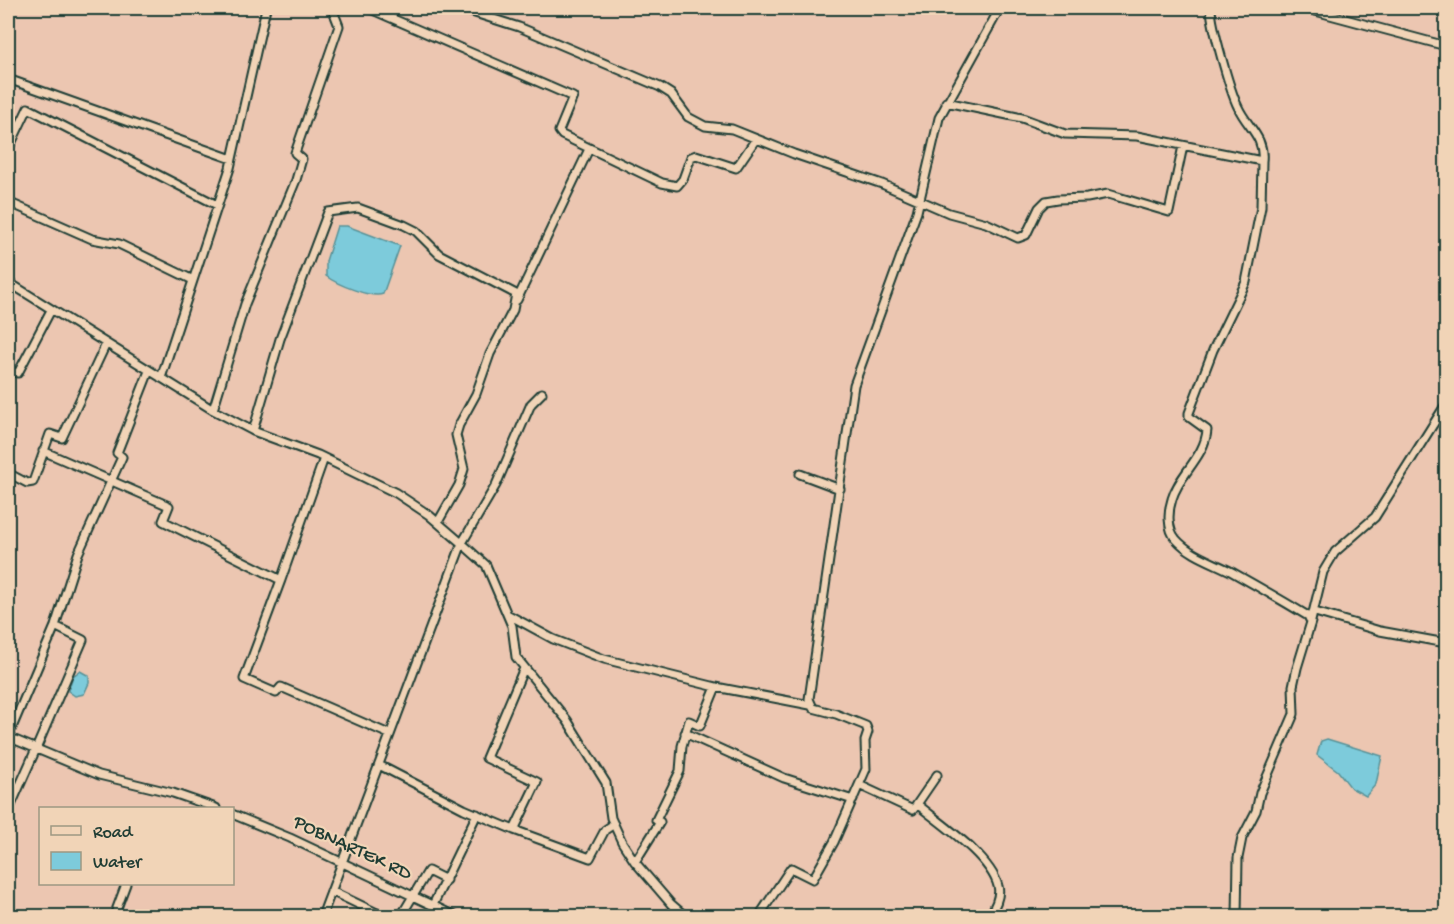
<svg xmlns="http://www.w3.org/2000/svg" width="1454" height="924" viewBox="0 0 1454 924" font-family="'Gochi Hand',sans-serif">
<style>
.water{fill:#7dcbdb;stroke:#579298;stroke-width:1.5}
.lines{fill:none;stroke-linecap:round;stroke-linejoin:round}
.minor-casing{stroke:#1f3d34;stroke-width:11}
.minor{stroke:#f1d4b7;stroke-width:7}
.labels{text-anchor:middle;dominant-baseline:central;stroke-width:4.5;stroke-linejoin:round;paint-order:stroke}
.street-label{font-size:20px;fill:#1f3d34;stroke:#f1d4b7}
</style>
<rect width="100%" height="100%" fill="#ecc6b1"/>
<filter id="ink" filterUnits="userSpaceOnUse"><feTurbulence type="fractalNoise" baseFrequency=".0167" numOctaves="2"/><feDisplacementMap in="SourceGraphic" scale="12" xChannelSelector="R" yChannelSelector="G"/><feConvolveMatrix kernelMatrix="1 2 1 2 8 2 1 2 1" color-interpolation-filters="sRGB"/></filter>
<g filter="url(#ink)">
<path class="water" d="M337,226H347L400,246L383,294C372,299 336,284 326,276V261Z
M80,671L89,676V683L84,694L75,696L68,691L73,676Z
M1327,739L1382,756L1376,784L1366,796L1351,788L1338,771L1317,755L1321,741Z"/>
<g class="lines">
<g class="minor-casing">
<path id="minor" d="M368,8L573,97L559,131L562,135L662,183L677,186L683,179L691,157L696,155L736,168L756,139
M459,8L519,27L660,87L671,94L688,117L705,126L732,129L794,154L882,184L949,213L986,223L1018,238L1026,235L1039,208L1046,201L1058,199L1087,198L1108,194L1169,212L1183,146
M987,8L997,12
M1304,8L1446,46
M8,79L232,159
M946,102L1022,118L1065,134L1137,136L1262,161C1265,137 1247,127 1238,107C1230,91 1211,24 1211,8
M8,150L28,108L217,205
M8,202L92,239L119,244L193,280
M8,282L213,410L253,431L318,455L396,493L429,515L466,547L486,565L512,626L516,657L567,720L606,783L611,818L622,842L635,862L671,904L685,916
M517,300L589,149
M8,371L18,373L51,310
M161,378L230,168L266,8
M213,410L245,304L296,180L302,159L295,153L339,26L332,8
M253,431L280,339L328,212L358,208L404,225L416,231L439,254L516,294L513,310L490,354L476,394L459,425L456,435L464,469L459,485L438,522
M43,451L169,506L163,521L281,580L324,458
M8,473L27,483L33,482L50,434L62,438L106,344
M800,474L840,489
M281,580L244,679L276,693L281,687L389,734
M1315,612L1380,631L1446,643
M507,614L553,639L604,659L716,687L700,726L689,721L682,746L680,771L656,820L660,822L635,862
M1311,621L1323,572L1335,552L1375,517L1446,404
M524,668L486,758L537,782L514,830L590,858L605,830L614,824
M716,687L810,705
M685,733L784,778L853,800
M8,737L55,626L78,554L122,457L117,453L149,371
M8,737L99,775L173,793L216,808
M36,749L83,640L55,626
M379,765L464,809L514,830
M859,785L913,810L937,775
M917,804C941,824 990,856 998,886C1001,896 994,909 989,916
M8,812L36,749
M232,814L290,838L455,916
M331,891L383,916
M433,905L477,814
M114,916L126,884
M322,916L462,543L496,485L531,404L542,393
M401,916L428,871L446,880
M759,916L791,868L813,879L834,842L866,769L865,741L868,732L866,726L836,714L813,708L809,699L854,385L917,212L939,118L1000,8
M1237,916L1238,858L1242,838L1256,811L1260,793L1294,714L1293,686L1297,668L1311,622L1308,616C1283,601 1257,586 1232,572C1213,562 1190,555 1176,539C1167,529 1168,511 1172,499C1179,474 1205,457 1207,430L1189,417V413L1213,350L1246,282L1261,207L1262,161"/>
</g>
<use href="#minor" class="minor"/>
</g>
</g>
<g class="labels">
<g class="street-label">
<text transform="translate(352 849) rotate(25)">POBNARTEK RD</text>
</g>
</g>
<rect width="1454" height="924" fill="none" stroke="#f1d4b7" stroke-width="30"/>
<rect x="15" y="15" width="1424" height="894" fill="none" stroke="#1f3d34" stroke-width="2" filter="url(#ink)"/>
<rect x="39" y="807" width="195" height="78" fill="#f1d4b7" stroke="#9d9883" stroke-width="1.5"/>
<rect x="51" y="826" width="30" height="9" fill="#f1d4b7" stroke="#9d9883" stroke-width="1.5"/>
<text x="93" y="837" font-size="18" fill="#1f3d34">Road</text>
<rect x="51" y="852" width="30" height="18" fill="#7dcbdb" stroke="#9d9883" stroke-width="1.5"/>
<text x="93" y="867" font-size="18" fill="#1f3d34">Water</text>
</svg>
